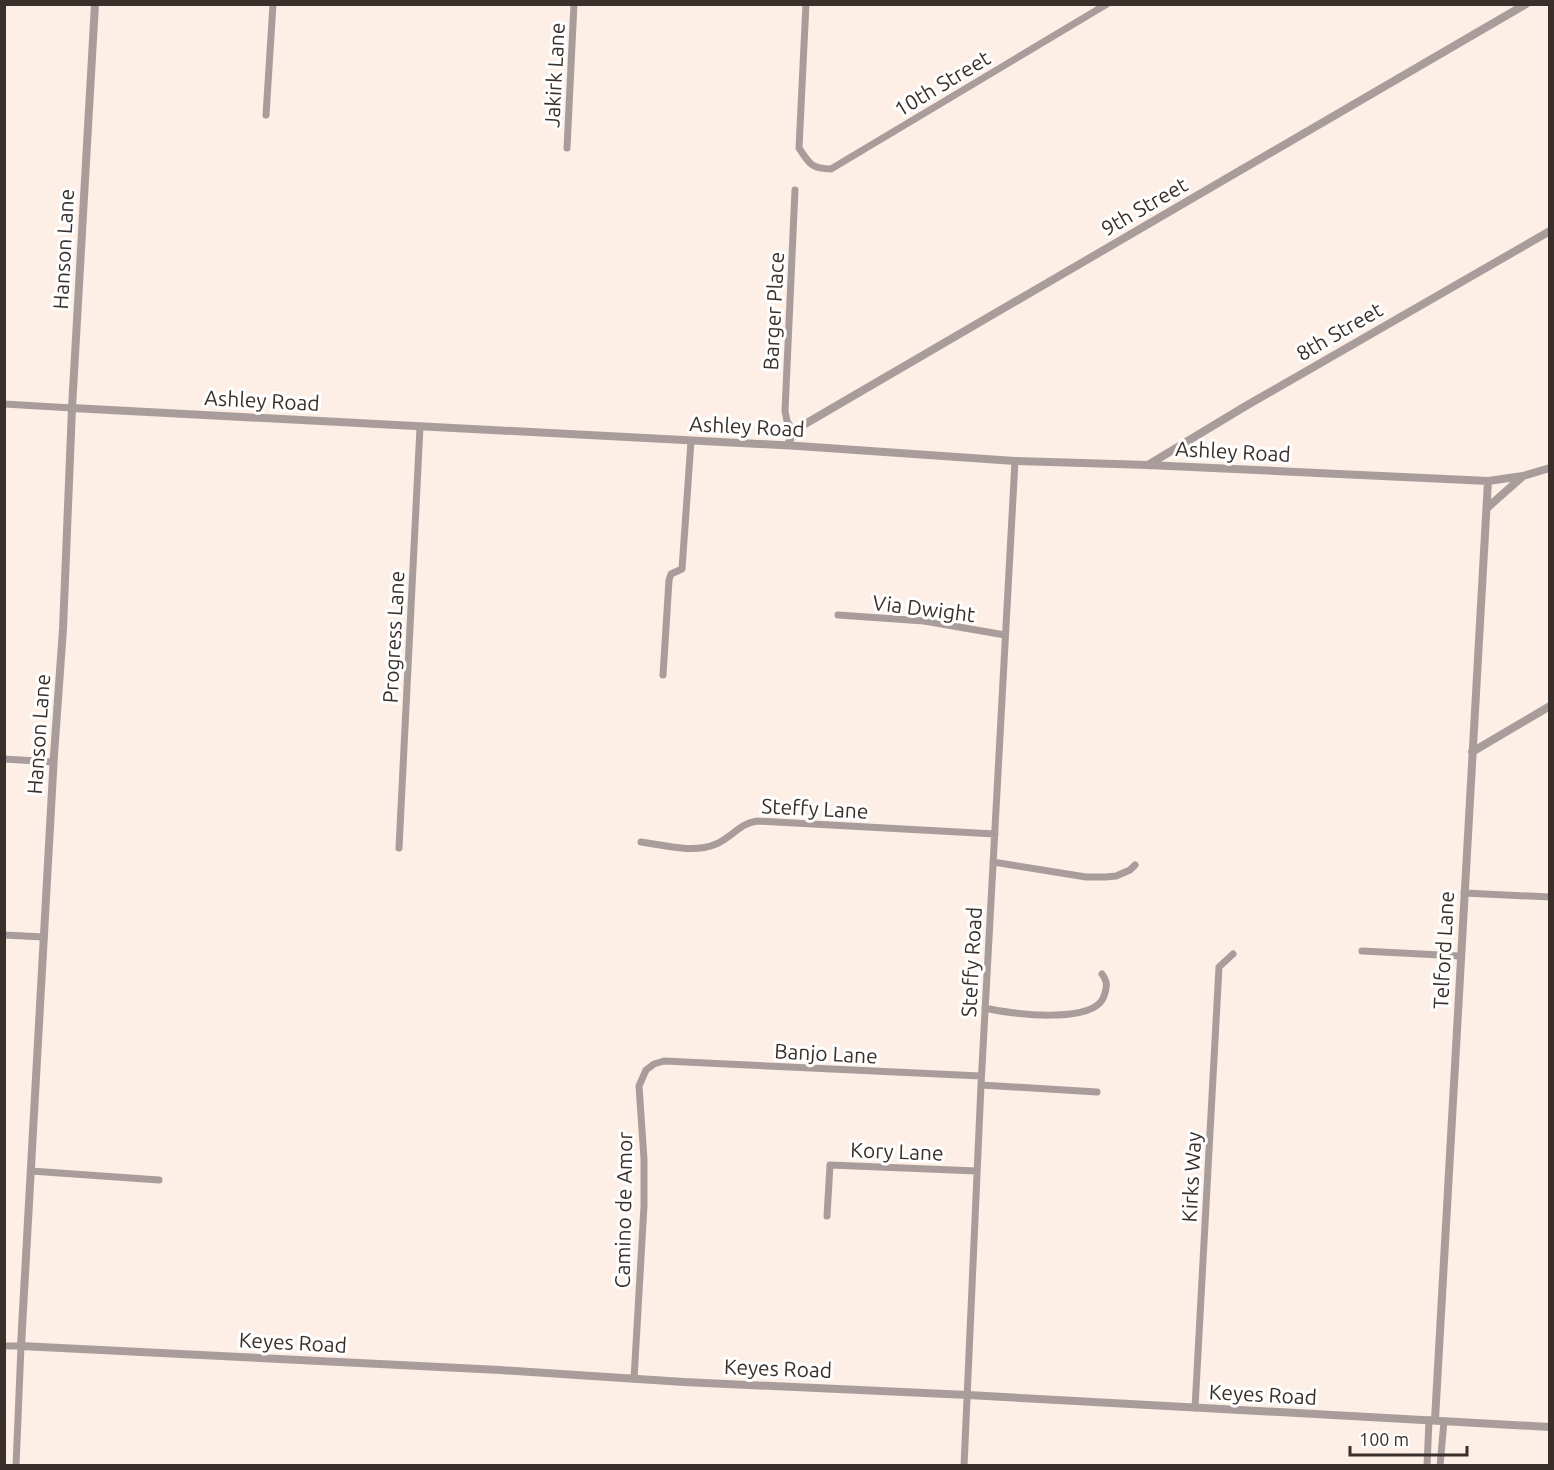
<svg xmlns="http://www.w3.org/2000/svg" width="1554" height="1470" viewBox="0 0 1554 1470" font-family="Ubuntu,sans-serif">
<style>
.lines{fill:none;stroke-linecap:round;stroke-linejoin:round}
.minor{stroke:#a99d9b;stroke-width:7}
.tertiary{stroke:#a99d9b;stroke-width:8}
.labels{text-anchor:middle;dominant-baseline:central;stroke-width:6;stroke-linejoin:round;paint-order:stroke}
.street-label{font-size:21px;fill:#39302b;stroke:#fff}
</style>
<rect width="100%" height="100%" fill="#fdefe6"/>
<g class="lines">
<path class="minor" d="M806,4L799,148C809,163 811,169 831,169L1107,4
M266,115L273,4
M567,148L574,4
M4,404L72,408
M793,431L787,421L785,411L795,190
M838,615L924,621L1005,635
M663,675L669,580L671,574L682,569L691,441
M4,759L53,762
M641,842C664,845 693,854 716,844C731,838 740,823 757,821L995,834
M399,848L420,427
M993,862L1086,877H1106L1116,876L1130,870L1135,865
M1464,893L1550,897
M4,935L44,937
M1362,951L1460,956
M985,1008C1009,1014 1095,1025 1104,996C1107,987 1108,982 1102,974
M981,1085L1097,1092
M31,1171L159,1180
M827,1216L830,1165L977,1171
M4,1346H21L16,1466
M634,1379L644,1206V1159L639,1086L646,1070L654,1064L664,1061L981,1076
M1195,1408L1219,967L1233,954
M964,1466L981,1085L1015,461
M1427,1466L1429,1420
M1440,1466L1444,1421"/>
<path class="tertiary" d="M95,4L72,408L63,629L54,755L21,1346L500,1370L684,1382L968,1395L1550,1427
M72,408L798,446L1015,461L1148,465L1488,481L1523,476L1550,468
M788,445L793,431L1526,4
M1148,465L1244,407L1550,231
M1487,508L1522,477
M1472,752L1550,706
M1435,1420L1488,481"/>
</g>
<g class="labels">
<g class="street-label">
<text transform="translate(554 75) rotate(-87)">Jakirk Lane</text>
<text transform="translate(942 83) rotate(-31)">10th Street</text>
<text transform="translate(1144 206) rotate(-30)">9th Street</text>
<text transform="translate(63 249) rotate(-87)">Hanson Lane</text>
<text transform="translate(773 311) rotate(-87)">Barger Place</text>
<text transform="translate(1339 331) rotate(-30)">8th Street</text>
<text transform="translate(262 400) rotate(3)">Ashley Road</text>
<text transform="translate(747 426) rotate(3)">Ashley Road</text>
<text transform="translate(1233 451) rotate(3)">Ashley Road</text>
<text transform="translate(924 608) rotate(7)">Via Dwight</text>
<text transform="translate(393 637) rotate(-87)">Progress Lane</text>
<text transform="translate(38 734) rotate(-86)">Hanson Lane</text>
<text transform="translate(815 808) rotate(3)">Steffy Lane</text>
<text transform="translate(1443 950) rotate(-87)">Telford Lane</text>
<text transform="translate(971 962) rotate(-87)">Steffy Road</text>
<text transform="translate(826 1053) rotate(3)">Banjo Lane</text>
<text transform="translate(897 1151) rotate(2)">Kory Lane</text>
<text transform="translate(1191 1177) rotate(-87)">Kirks Way</text>
<text transform="translate(623 1210) rotate(-89)">Camino de Amor</text>
<text transform="translate(293 1342) rotate(3)">Keyes Road</text>
<text transform="translate(778 1368) rotate(2)">Keyes Road</text>
<text transform="translate(1263 1394) rotate(3)">Keyes Road</text>
</g>
</g>
<rect width="1554" height="1470" fill="none" stroke="#39302b" stroke-width="12"/>
<path d="M1350 1446v9h117v-9" fill="none" stroke="#39302b" stroke-width="3"/>
<text x="1359" y="1446" font-size="18" fill="#39302b" stroke="#ffffff" stroke-width="4.5" paint-order="stroke">100 m</text>
</svg>
